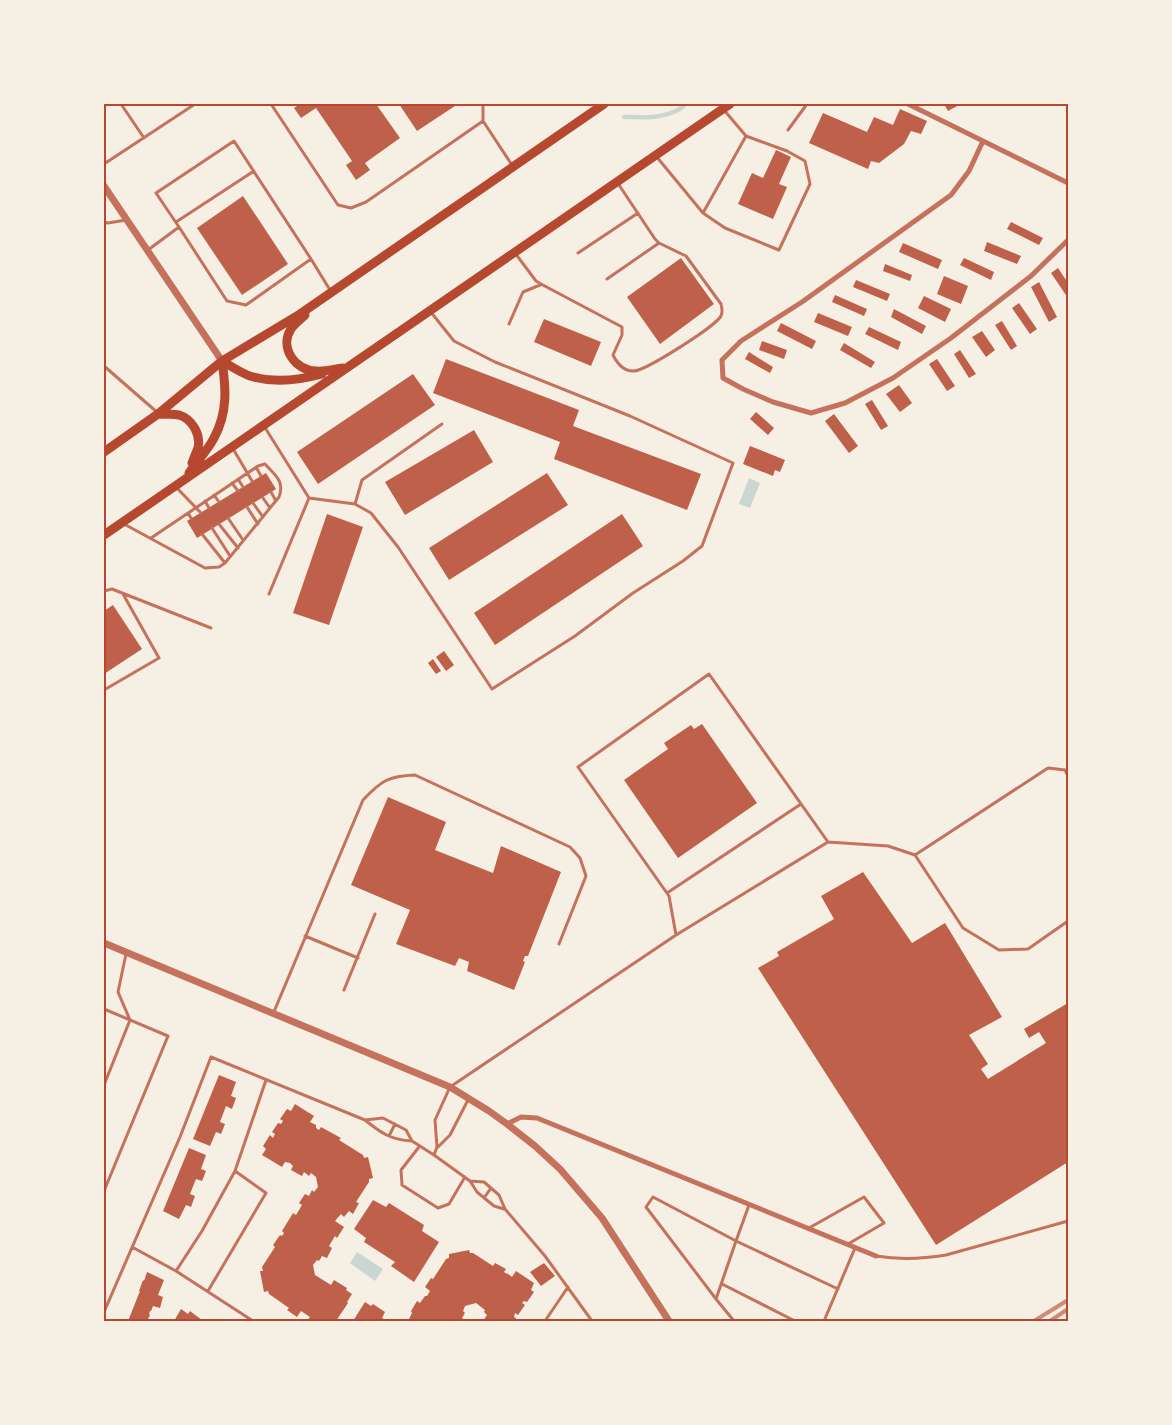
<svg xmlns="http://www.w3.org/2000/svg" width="1172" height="1425" viewBox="0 0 1172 1425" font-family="Georgia,serif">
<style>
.water{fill:#c9d6d2}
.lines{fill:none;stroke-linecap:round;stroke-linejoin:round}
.stream{stroke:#c9d6d2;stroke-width:4.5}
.building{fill:#bf614a}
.service{stroke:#c5725c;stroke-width:3}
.minor{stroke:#c5725c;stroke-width:5}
.tertiary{stroke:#c5725c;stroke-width:7}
.primary{stroke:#b5482f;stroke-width:9}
.rail{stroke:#cf8b77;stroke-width:4}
.neatline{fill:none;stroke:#b5482f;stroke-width:2}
</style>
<rect width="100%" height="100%" fill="#f6efe4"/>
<path class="water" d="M749,478L760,483L750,508L739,504Z
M357,1252L383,1269L375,1281L350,1263Z"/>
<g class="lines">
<path class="stream" d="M624,117C643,117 658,119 676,111C680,109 682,108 685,104"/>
</g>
<path class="building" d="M300,104H376L400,138L365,163L370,170L356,180L346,165L352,161L316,108L301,118L294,108Z
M399,104H458L417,131Z
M944,104H961L948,111Z
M900,109L927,121L921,134L911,131L904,144L879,163L871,161L868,169L809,143L823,113L867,132L874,117L893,125Z
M776,150L791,157L779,184L787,187L773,219L738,204L752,173L763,178Z
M243,196L288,264L242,295L197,228Z
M1011,222L1043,238L1039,245L1007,229Z
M987,242L1021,256L1017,264L984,251Z
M903,243L942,260L938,269L899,252Z
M681,258L714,304L660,344L627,297Z
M964,258L994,272L991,280L960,265Z
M885,264L912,275L910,281L883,271Z
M1058,268L1068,283V298L1051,273Z
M944,276L968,286L961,304L937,294Z
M856,280L890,294L887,301L853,287Z
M1039,282L1057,317L1049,322L1031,287Z
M835,295L867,309L864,316L832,302Z
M924,296L951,309L945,322L918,308Z
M1019,303L1037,329L1030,334L1012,308Z
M894,309L926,326L922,334L891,317Z
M818,313L852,327L848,336L814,322Z
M544,319L601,342L591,366L534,342Z
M1002,321L1017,346L1011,350L995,325Z
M781,323L816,341L812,349L777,331Z
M869,327L901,342L898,350L865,334Z
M982,331L995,350L986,357L972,337Z
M762,341L787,350L784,359L759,350Z
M844,343L875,362L871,368L840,350Z
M960,350L976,374L969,378L954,354Z
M749,352L773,367L770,373L745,359Z
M446,359L579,410L573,426L701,474L687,510L554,459L560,442L433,393Z
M937,359L955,386L947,391L929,364Z
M413,374L435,405L318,484L297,452Z
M899,385L912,403L900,412L886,394Z
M872,400L888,426L881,430L865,404Z
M756,412L774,428L768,435L750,419Z
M834,414L858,446L849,453L825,421Z
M474,430L493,462L405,515L385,482Z
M750,446L785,460L780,472L775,470L773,476L743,464Z
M266,473L276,489L197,538L187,521Z
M547,473L568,505L449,580L429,548Z
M327,514L363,527L329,625L293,613Z
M622,514L643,546L495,645L474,613Z
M113,605L142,649L104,674V611Z
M444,651L454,665L446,671L436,657Z
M433,659L441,671L436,674L428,663Z
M702,724L757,803L678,858L624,780L668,749L664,743L691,725L694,729Z
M388,797L446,822L435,850L493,873L501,846L561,872L528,956H525L523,961L525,962L514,990L467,971L469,962L459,958L455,966L396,944L410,910L351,885Z
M863,872L912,943L945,923L1002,1017L969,1035L988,1064L981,1069L988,1079L1046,1043L1039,1032L1029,1038L1024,1029L1068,1003V1162L936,1245L758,968L779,956L777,952L834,919L821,896Z
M219,1075L236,1082L231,1096L236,1098L232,1109L226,1106L220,1122L225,1124L221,1134L216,1132L210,1146L193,1139Z
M295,1104L314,1116L310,1122L316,1125V1128L319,1130L321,1127L341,1138L339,1140L363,1155L364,1158L368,1157L373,1178L369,1179V1182L356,1202L359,1203L353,1214L349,1211L344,1217L341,1214L335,1221L344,1227L337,1238L335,1236L329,1246L332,1248L327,1258L322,1256L319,1261L317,1260L313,1265L315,1275L331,1285L334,1280L347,1288L346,1290L352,1294L347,1302L348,1303L336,1321H307L310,1317L301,1311L297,1317L287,1310L289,1308L269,1294L268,1291L264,1292L260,1271H263L262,1267L275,1247L273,1245L280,1235L282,1236L284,1233L282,1231L293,1213L296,1215L302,1205L299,1203L305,1194L309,1196L312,1190L314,1192L318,1187L316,1177L311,1173L309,1176L304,1172L302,1176L291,1170L293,1166L290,1163L285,1162L282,1167L262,1155L266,1149L263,1146L270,1135L273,1138L275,1134L272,1132L278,1123L281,1124L283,1121L280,1119L287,1109L291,1111Z
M189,1148L206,1155L201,1169L206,1171L202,1181L196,1179L190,1194L195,1196L191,1207L186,1205L179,1219L163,1211Z
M373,1200L386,1207L389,1203L424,1225L422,1231L439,1242L414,1282L391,1266L395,1262L364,1242L366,1238L354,1229Z
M469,1250L470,1253H473L493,1266L495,1263L506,1269L504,1272L507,1274V1273L512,1277L516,1271L534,1283L531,1290L534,1292L527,1302L524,1301L522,1303L525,1305L518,1315L515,1313L514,1317L516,1318L515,1321H483L487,1315L484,1312L485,1310L476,1303L465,1306L463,1311L465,1313L462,1318L466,1321H410L411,1320L409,1319L412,1313L411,1311L417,1301L420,1303L425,1296H427L430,1291L425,1287L431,1278L433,1279L446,1259L449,1258V1254Z
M544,1263L555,1276L541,1286L530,1272Z
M147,1272L164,1280L158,1295L163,1297L160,1308L153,1306L151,1311H150L149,1314L150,1315L147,1321H128L140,1291H139L143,1280L144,1281Z
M365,1302L371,1306L373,1304L385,1312L382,1318L388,1321H353Z
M181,1309L188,1314L190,1311L202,1320L201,1321H174Z"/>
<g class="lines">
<path class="service" d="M121,104L144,138
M271,104L338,205L351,208L366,202L483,121L512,165
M483,121V104
M788,130L807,104
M656,156L703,213L725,228L779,250L810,184L805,161L787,151L746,136L724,110
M104,164L195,104
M703,213L746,136
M104,222L108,223L126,220
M176,222L254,171
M179,227L156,193L234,141L311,259
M148,250L179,227L227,301L246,305L311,259L330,290
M515,253L536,281L541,284L622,327V335L613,355C617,363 623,371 633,371C644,372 716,326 721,316C723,312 722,308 721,304L686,256L659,243L655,239L617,182
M578,253L638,213
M607,279L659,243
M509,324L523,292L540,285
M104,366L158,413
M264,426L309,498
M232,447L252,481
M256,467L261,476
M238,479L243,487
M232,483L238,491
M175,486L201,513
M271,492L276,501
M214,495L219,502
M263,498L270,508
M205,501L209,508
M253,503L263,517
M355,504L362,480L442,424
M247,507L258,524
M188,513L191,518
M228,518L243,540
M124,524L205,568L219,567L225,563L279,497C285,481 275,475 265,464L258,466L151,538
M219,524L238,548
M212,528L230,556
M202,534L225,563
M104,591L112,589L211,628
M269,594L309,498L355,504L371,513L398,547L492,689L575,636L633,593L683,561L702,546L733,463L630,416L495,362L454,341L430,311
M104,690L159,658L123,594
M915,855L1048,768L1065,770L1068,776
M667,893L801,804
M676,935L669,896L578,767L709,674L828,842
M305,936L358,958
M344,990L375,914
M104,1009L168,1036L104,1191
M273,1014L363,800C381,781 388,776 415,775L570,847L580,858L586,876L559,944
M104,1085L130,1020L118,992L126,954
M365,1120L383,1118L406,1130L412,1141L434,1155L470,1181L477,1192L494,1206L504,1209
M389,1136L395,1124
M419,1147L401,1170L402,1185L438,1208L449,1204L465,1177
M438,1147L450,1135L469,1098
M434,1155L437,1147L435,1120L450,1087L676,935L828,842L888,846L915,855L963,928L999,950L1028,949L1068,921
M470,1181L484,1182L499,1195L505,1209L545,1256L592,1321
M484,1198L491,1188
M749,1205L736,1241L716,1299L646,1207L653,1197L736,1241L838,1289
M809,1228L864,1197L884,1223L848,1244
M132,1247L176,1271L253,1321
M876,1256C900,1260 922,1259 946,1255L1068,1221
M176,1271L202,1231L235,1171L266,1080
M722,1284L795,1321
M208,1291L266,1193L235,1171
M716,1299L734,1321
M104,1312L180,1137L211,1057L365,1120C381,1133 391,1140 412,1141
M545,1321L568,1287
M824,1321L855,1248"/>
<path class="minor" d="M908,104L1068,183
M983,141L969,171L951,195L802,302L741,341L722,360L723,378L743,389L773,402L811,413L845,403L893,378L951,338L1031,276L1068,240
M507,1124L521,1117L537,1118L876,1256"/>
<path class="tertiary" d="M104,186L222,361
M104,943L450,1087L489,1111L507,1124L535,1146L560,1169L602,1218L669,1321"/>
<path class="primary" d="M305,315C301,319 294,324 291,329C279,347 295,371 316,371C325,372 334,369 343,368
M222,361C231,366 241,373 250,376C273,383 300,380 322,374
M158,414C165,414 172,414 179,415C192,419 201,434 198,448C196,453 194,458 192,463
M104,452L158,414L222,361L300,314L604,104
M189,473C197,461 208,450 214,438C228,412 226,388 222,361
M104,535L730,104"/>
<path class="rail" d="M1034,1321L1068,1300
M1050,1321L1068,1309"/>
</g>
<rect width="1172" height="1425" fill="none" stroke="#f6efe4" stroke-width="210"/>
<rect x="105" y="105" width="962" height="1215" class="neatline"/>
</svg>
